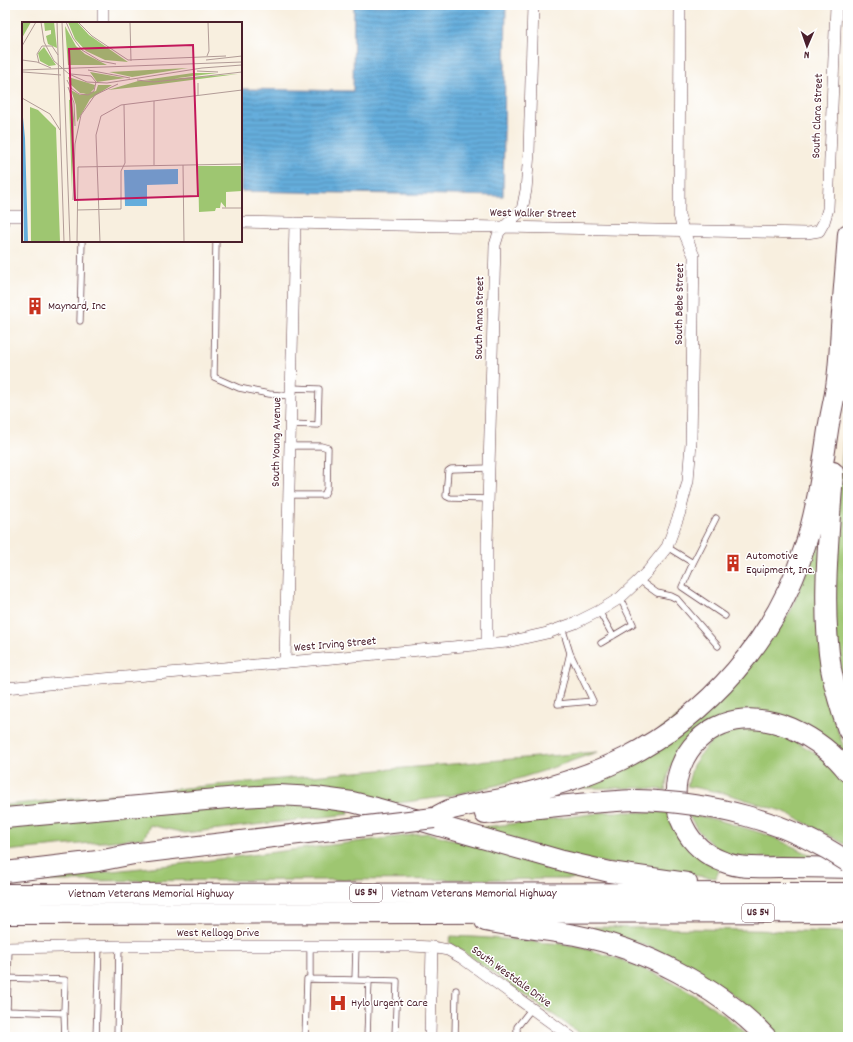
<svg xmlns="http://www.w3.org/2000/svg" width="853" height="1042" viewBox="0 0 853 1042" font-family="Dekko,sans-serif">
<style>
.green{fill:#9ec671;stroke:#74724e}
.water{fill:url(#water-rules);stroke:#586684}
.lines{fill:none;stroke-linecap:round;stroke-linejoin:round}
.service-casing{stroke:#643e46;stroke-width:7}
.minor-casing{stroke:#643e46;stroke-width:12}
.motorway-casing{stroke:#643e46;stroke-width:22}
.service{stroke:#fff;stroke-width:5.5}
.minor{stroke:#fff;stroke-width:11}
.motorway{stroke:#fff;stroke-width:20}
.motorway-bridge-casing{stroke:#643e46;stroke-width:22;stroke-linecap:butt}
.motorway-bridge{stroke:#fff;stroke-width:20}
.labels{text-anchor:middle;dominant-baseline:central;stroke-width:3;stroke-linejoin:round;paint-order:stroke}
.shield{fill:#fff;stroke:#80626b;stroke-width:1}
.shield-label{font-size:11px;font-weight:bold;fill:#4a1f2b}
.street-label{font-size:12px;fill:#4a1f2b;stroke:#fff}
.poi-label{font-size:12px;fill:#4a1f2b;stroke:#fff;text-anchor:start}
.inset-road{fill:none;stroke:#b29c97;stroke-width:1}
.view{fill:#c2185b;fill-opacity:0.15;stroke:#c2185b;stroke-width:2}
.inset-edge{fill:none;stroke:#4a1f2b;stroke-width:2}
</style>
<defs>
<pattern id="water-rules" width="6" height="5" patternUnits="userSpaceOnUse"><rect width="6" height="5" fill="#65addc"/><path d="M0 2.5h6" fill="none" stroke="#558cb3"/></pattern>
</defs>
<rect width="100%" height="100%" fill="#fff"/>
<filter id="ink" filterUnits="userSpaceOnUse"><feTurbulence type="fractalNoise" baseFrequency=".025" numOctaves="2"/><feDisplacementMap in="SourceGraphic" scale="8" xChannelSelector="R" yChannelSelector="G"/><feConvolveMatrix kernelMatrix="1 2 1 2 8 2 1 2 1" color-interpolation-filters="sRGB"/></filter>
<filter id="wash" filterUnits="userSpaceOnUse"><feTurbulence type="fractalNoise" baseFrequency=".012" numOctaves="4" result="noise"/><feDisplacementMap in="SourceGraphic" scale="16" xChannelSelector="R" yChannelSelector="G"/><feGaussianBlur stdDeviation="0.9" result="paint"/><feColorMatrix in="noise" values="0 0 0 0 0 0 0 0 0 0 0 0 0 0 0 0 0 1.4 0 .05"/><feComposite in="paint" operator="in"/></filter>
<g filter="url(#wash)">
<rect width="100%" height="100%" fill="#f8efdf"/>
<path class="green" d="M848,369V697H847C828,637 834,572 838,511C842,463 845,416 848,369Z
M820,536L831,711L848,759L755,712L670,768L665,790L643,788H568L600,777L759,654L790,613Z
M750,728H759L788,737L817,754L836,771L848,786V846L785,812L724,793L687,786L693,765L705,748L714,740L731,731Z
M597,752L543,771L498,785L443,797L391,804L340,792L5,811V805L344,773Z
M280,801L348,808L349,814L185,833L150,825L144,838L5,851V824Z
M606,812H670L719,870L716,878L639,869L573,857L475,828L553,819Z
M688,814L718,820L768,835L820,859L734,857L718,850L706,839L697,829Z
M428,833L586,874L587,879L43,881L42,878L171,865Z
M594,927L848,932V1037H779C769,1026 758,1014 747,1005C702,971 648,940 593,930Z
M451,936C479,937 507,939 536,942C547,943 558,943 569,945C633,959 702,991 749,1037H585L449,942Z"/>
<path class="water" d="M354,5H506L503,196L241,191V89L353,91Z"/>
</g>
<g filter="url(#ink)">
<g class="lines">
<g class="service-casing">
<path id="service" d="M5,226V216
M216,241L214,377L239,388L269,394L291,396
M80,321L82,241
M290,424L318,425L319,389L291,388
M288,495H324L327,489L328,448L321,446H290
M488,499L450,498L446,496L448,471L451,469L489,468
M667,547L693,563L716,518
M693,563L682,587L725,616
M639,580L657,593L671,596L677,599L718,646
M599,611L613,636
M562,627L570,653L593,701L558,704L570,653
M601,643L633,624L620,598
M310,946V979L355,980L356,946
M5,978L65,980L64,1013L65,1037
M355,980L397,981L395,1037
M5,1011H7L9,948
M7,1011L64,1013
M96,1037L99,946
M117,1037L119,946
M305,1037L307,979H310
M367,1037L369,980
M455,1037L456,990
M517,1037V1027L532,1008"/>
</g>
<g class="minor-casing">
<path id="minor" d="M103,23V5
M5,216H23
M241,222L807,233L819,231L824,222L828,209L836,5
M487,643V542L495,245L499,232L522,210L526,190L529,153L533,5
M285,662L295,223
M5,688L507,642L547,633L575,623L599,611L620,598L639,580L648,571L667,547L680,512L688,481L691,443L694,256L683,230L679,215L680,5
M5,948L119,946H410L432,947L448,950L462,958L571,1037
M430,1037L432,947"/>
</g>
<g class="motorway-casing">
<g id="motorway">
<path d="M833,472C829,537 821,603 831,669C835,690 841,710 848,730"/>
<path d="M848,772C833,752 813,738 791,728C770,719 745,716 723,724C682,740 664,788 684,827C692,844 707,856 724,862C741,869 760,867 778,867C801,867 825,867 848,868"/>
<path d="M485,814C536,808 586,802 636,800"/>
<path d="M5,818L239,797L278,795L315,797L352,802L376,808L563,861L610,872L687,883"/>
<path d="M434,818C439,815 446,811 452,809C474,803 500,800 523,794C558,785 593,774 625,758C709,715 776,638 804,549C817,510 822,470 828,430C830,416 834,401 836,387C839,367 840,347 841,327C843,296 846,265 848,234"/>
<path d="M5,872L98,861L139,853"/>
<path id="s1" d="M5,894L848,893"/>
<path d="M5,914L848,912"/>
<path d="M485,921C515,927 545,930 575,935C642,948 719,987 766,1037"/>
</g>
</g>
<use href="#service" class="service"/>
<use href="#minor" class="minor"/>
<use href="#motorway" class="motorway"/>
<g class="motorway-bridge-casing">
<path id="motorway-bridge" d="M636,800C710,802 786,820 848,862
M139,853L434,818"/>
</g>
<use href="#motorway-bridge" class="motorway-bridge"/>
</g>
</g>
<defs>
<g id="building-bare" transform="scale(1.38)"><path d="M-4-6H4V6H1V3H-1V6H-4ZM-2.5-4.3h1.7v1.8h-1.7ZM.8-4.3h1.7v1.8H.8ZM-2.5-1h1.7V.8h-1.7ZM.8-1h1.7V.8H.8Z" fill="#c8321e" stroke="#fff" stroke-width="2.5" paint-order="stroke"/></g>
<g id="hospital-bare" transform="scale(1.38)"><path d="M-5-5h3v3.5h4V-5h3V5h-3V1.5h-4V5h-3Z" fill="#c8321e" stroke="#fff" stroke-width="2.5" paint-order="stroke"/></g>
</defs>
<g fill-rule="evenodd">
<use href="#building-bare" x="35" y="306"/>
<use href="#building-bare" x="733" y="563"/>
<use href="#hospital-bare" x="338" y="1003"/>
</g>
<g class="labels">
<g class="shield">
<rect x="350" y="884" width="32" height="18" rx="3"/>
<rect x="742" y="904" width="32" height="18" rx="3"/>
</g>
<g class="shield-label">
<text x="366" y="893">US 54</text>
<text x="758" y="913">US 54</text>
</g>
<g class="street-label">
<text transform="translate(818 116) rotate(-88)">South Clara Street</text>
<text transform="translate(533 214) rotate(1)">West Walker Street</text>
<text transform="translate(680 304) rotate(-89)">South Bebe Street</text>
<text transform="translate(480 318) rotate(-89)">South Anna Street</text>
<text transform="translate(277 442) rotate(-89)">South Young Avenue</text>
<text transform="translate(335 645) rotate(-5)">West Irving Street</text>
<text stroke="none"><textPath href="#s1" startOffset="469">Vietnam Veterans Memorial Highway</textPath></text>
<text stroke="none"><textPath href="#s1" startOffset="146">Vietnam Veterans Memorial Highway</textPath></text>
<text x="218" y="933">West Kellogg Drive</text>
<text transform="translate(511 977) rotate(36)">South Westdale Drive</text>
</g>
<g class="poi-label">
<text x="48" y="306">Maynard, Inc</text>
<text x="746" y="556">Automotive<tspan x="746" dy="14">Equipment, Inc.</tspan></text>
<text x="351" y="1003">Hylo Urgent Care</text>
</g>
</g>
<g transform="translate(22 22)">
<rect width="220" height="220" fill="#f8efdf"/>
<path d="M0,0H9L0,16ZM22,0H32L35,26L26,22L24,14L29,12V8L23,9ZM46,0H55L67,13L106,40L83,38L64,29L53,17ZM43,4L54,24L63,32L85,43H46ZM22,25L34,43L27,44L18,39L16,31ZM166,46L110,55L87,50ZM68,50L103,56L75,60ZM171,51H195L140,58H122ZM216,52L123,64L86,68L116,59ZM46,55L73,63L72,67L67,72L58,71L48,62ZM76,63H90L68,77L55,100L54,83L49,68L58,73L74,69ZM50,77L52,97L50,170L47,78ZM8,85L16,88L34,106L38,220H9ZM176,144H220V169L204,170V186L199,180L198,186H194L193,189L177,190Z" fill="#9ec671"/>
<path d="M0,85L3,116L6,220H2ZM156,147V162L125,163V184H103L102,148Z" fill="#65addc"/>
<path class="inset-road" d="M19,0L22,20L32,39L47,52L65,60L85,61L180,46L220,43M35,0L42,220M40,0L48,220M44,0L51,16L60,28L78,39L94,42M56,0L70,14L106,38L204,34M108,0L109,39M0,24L14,0M185,34L187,29L186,0M0,38L15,40L29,46M184,38L220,34M17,41L15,32L20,24H30L36,33M0,48L220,40M66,48L108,56M175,49L196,50M1,50L39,53M45,58L49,66L57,72L66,73L72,69L74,60L69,54L49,52M115,58L132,60L220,50M46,65L52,81L53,104M176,74V61M0,76L28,92L38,108M132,79V143M161,143L162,220M51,178L53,122L59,93L73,73L96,62M200,186H220M55,188L99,187V149L103,141L102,83M55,220L56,145L220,142M78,220L74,113L79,94L99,83L220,68"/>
<path class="view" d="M171,23L176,174L53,178L47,27Z"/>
<rect width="220" height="220" class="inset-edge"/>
</g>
<rect width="853" height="1042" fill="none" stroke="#fff" stroke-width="20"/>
<g transform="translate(807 46) rotate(182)" stroke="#ffffff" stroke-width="3" paint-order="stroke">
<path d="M0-3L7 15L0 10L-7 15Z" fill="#4a1f2b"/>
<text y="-6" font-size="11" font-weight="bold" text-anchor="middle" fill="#4a1f2b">N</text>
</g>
</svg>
